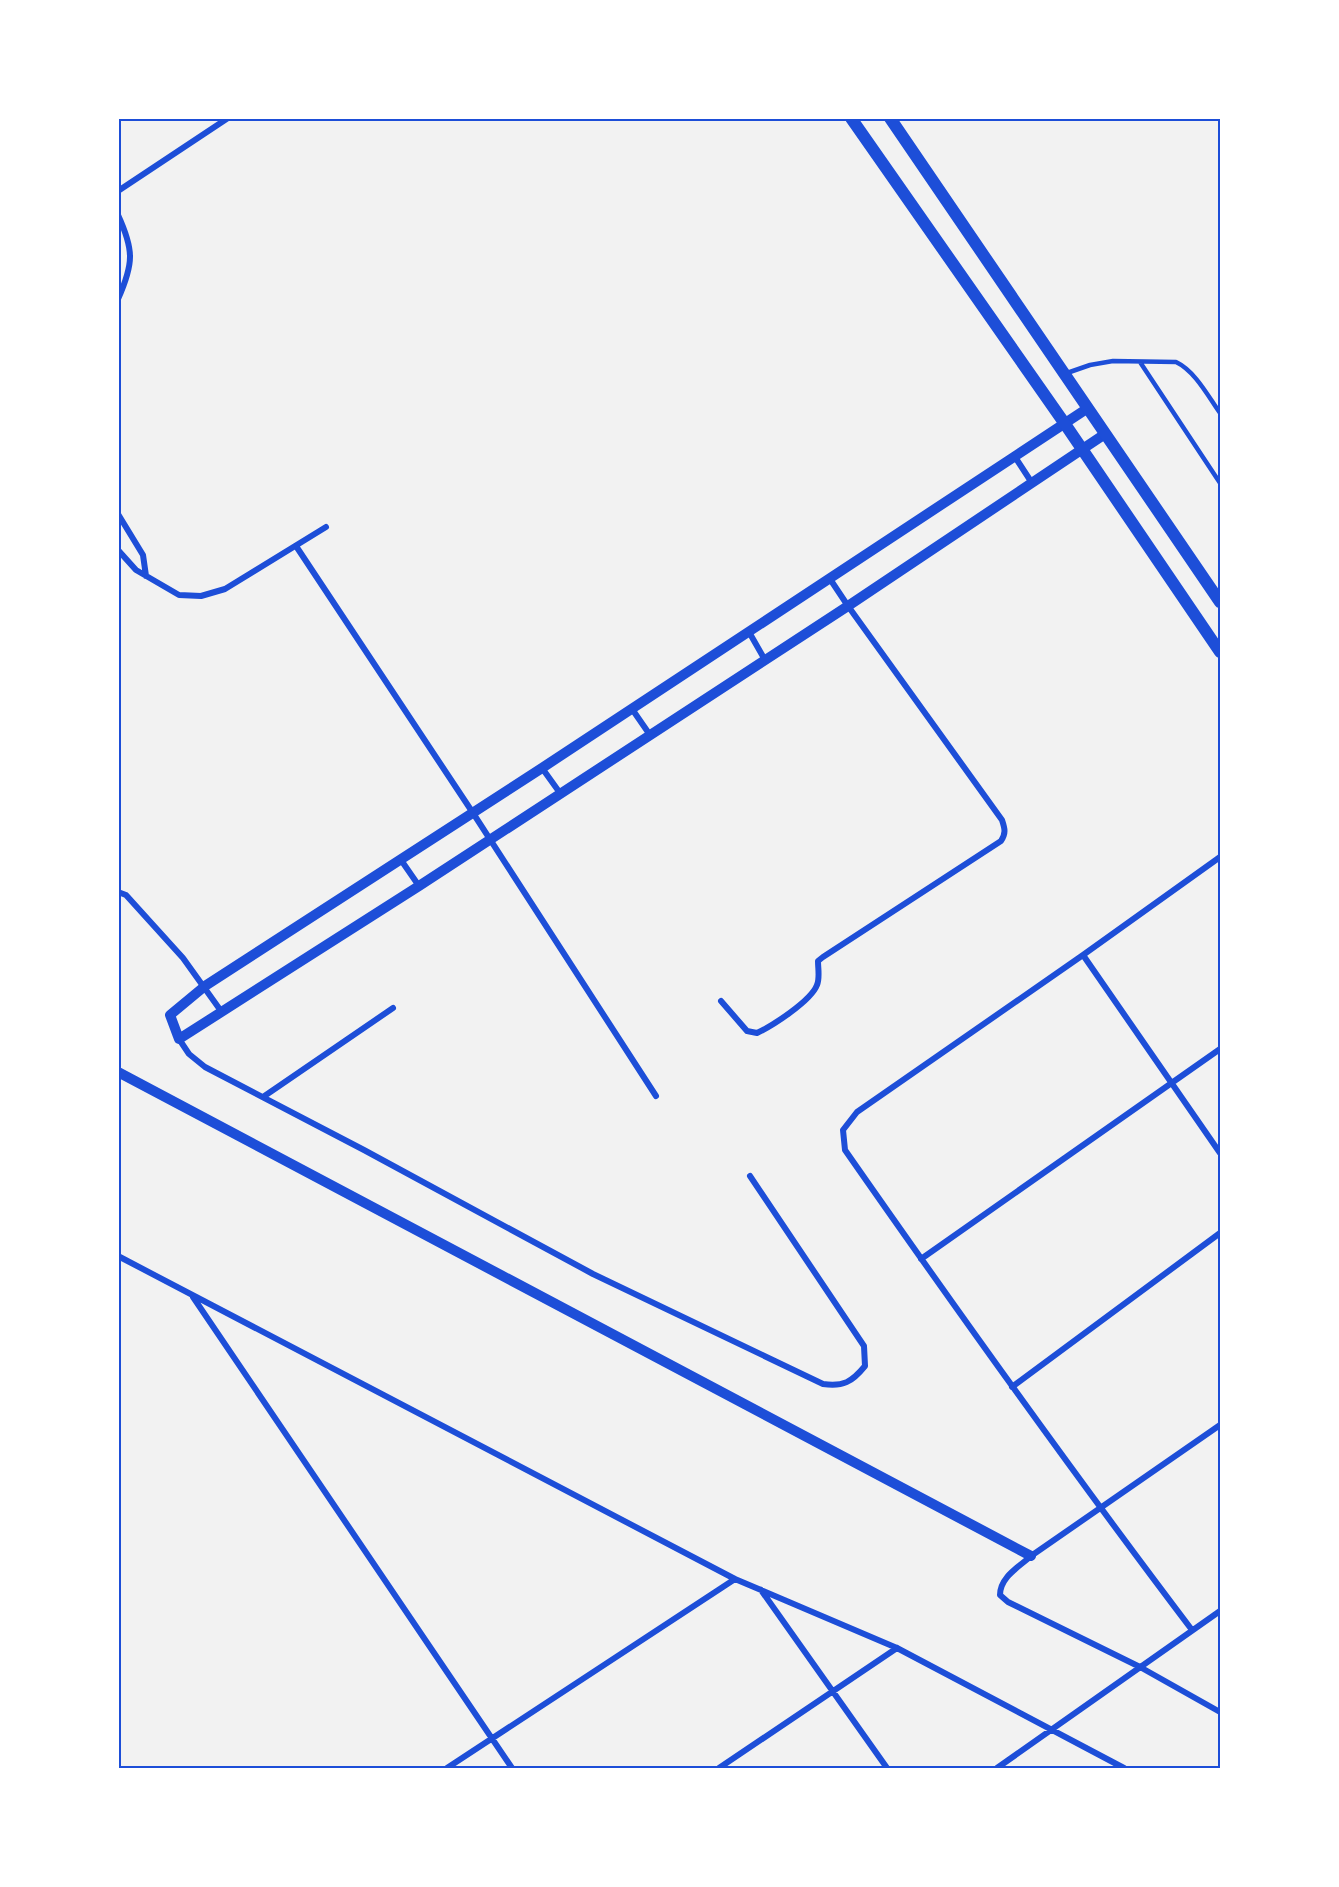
<svg xmlns="http://www.w3.org/2000/svg" width="1339" height="1887" viewBox="0 0 1339 1887" font-family="'DM Sans',sans-serif">
<style>
.lines{fill:none;stroke-linecap:round;stroke-linejoin:round}
.service{stroke:#1d4ed8;stroke-width:4.5}
.minor{stroke:#1d4ed8;stroke-width:6}
.tertiary{stroke:#1d4ed8;stroke-width:10}
.secondary{stroke:#1d4ed8;stroke-width:12}
.neatline{fill:none;stroke:#1d4ed8;stroke-width:2}
</style>
<rect width="100%" height="100%" fill="#f2f2f2"/>
<g class="lines">
<path class="service" d="M1140,362L1220,483
M1067,373L1090,365L1113,361L1176,362C1195,371 1208,396 1220,413"/>
<path class="minor" d="M118,191L228,118
M118,215C134,250 134,263 118,299
M1015,457L1032,483
M118,514L143,555L146,576
M296,546L473,813L656,1096
M118,550L136,570L179,595L201,596L225,589L326,527
M749,632L765,660
M632,709L650,735
M542,768L560,793
M401,860L419,886
M118,892L126,895L183,958L221,1011
M1083,955L1220,1153
M721,1001L747,1031L757,1033C772,1026 811,1001 817,985C820,978 818,969 818,961L823,957L1001,841C1006,833 1005,829 1002,820L848,606L830,579
M179,1039L189,1054L205,1067L364,1150L593,1274L823,1384C843,1387 852,1382 865,1366L864,1346L750,1176
M263,1097L393,1008
M118,1256L735,1579L897,1648L1124,1768
M921,1259L1220,1049
M193,1297L512,1768
M1012,1387L1220,1233
M1220,1425L1031,1556C1019,1567 1000,1577 1000,1595L1008,1602L1140,1667L1220,1712
M761,1590L887,1768
M1192,1630C1073,1473 958,1312 845,1150L843,1130L857,1112L1083,955L1220,857
M447,1768L735,1579
M719,1768L897,1648
M997,1768L1220,1611"/>
<path class="tertiary" d="M1088,408L542,768L205,986L170,1015L179,1039L419,886L848,606L1105,434
M118,1072L1031,1556"/>
<path class="secondary" d="M851,118L1065,424L1220,652
M890,118L1220,602"/>
</g>
<rect width="1339" height="1887" fill="none" stroke="#ffffff" stroke-width="240"/>
<rect x="120" y="120" width="1099" height="1647" class="neatline"/>
</svg>
